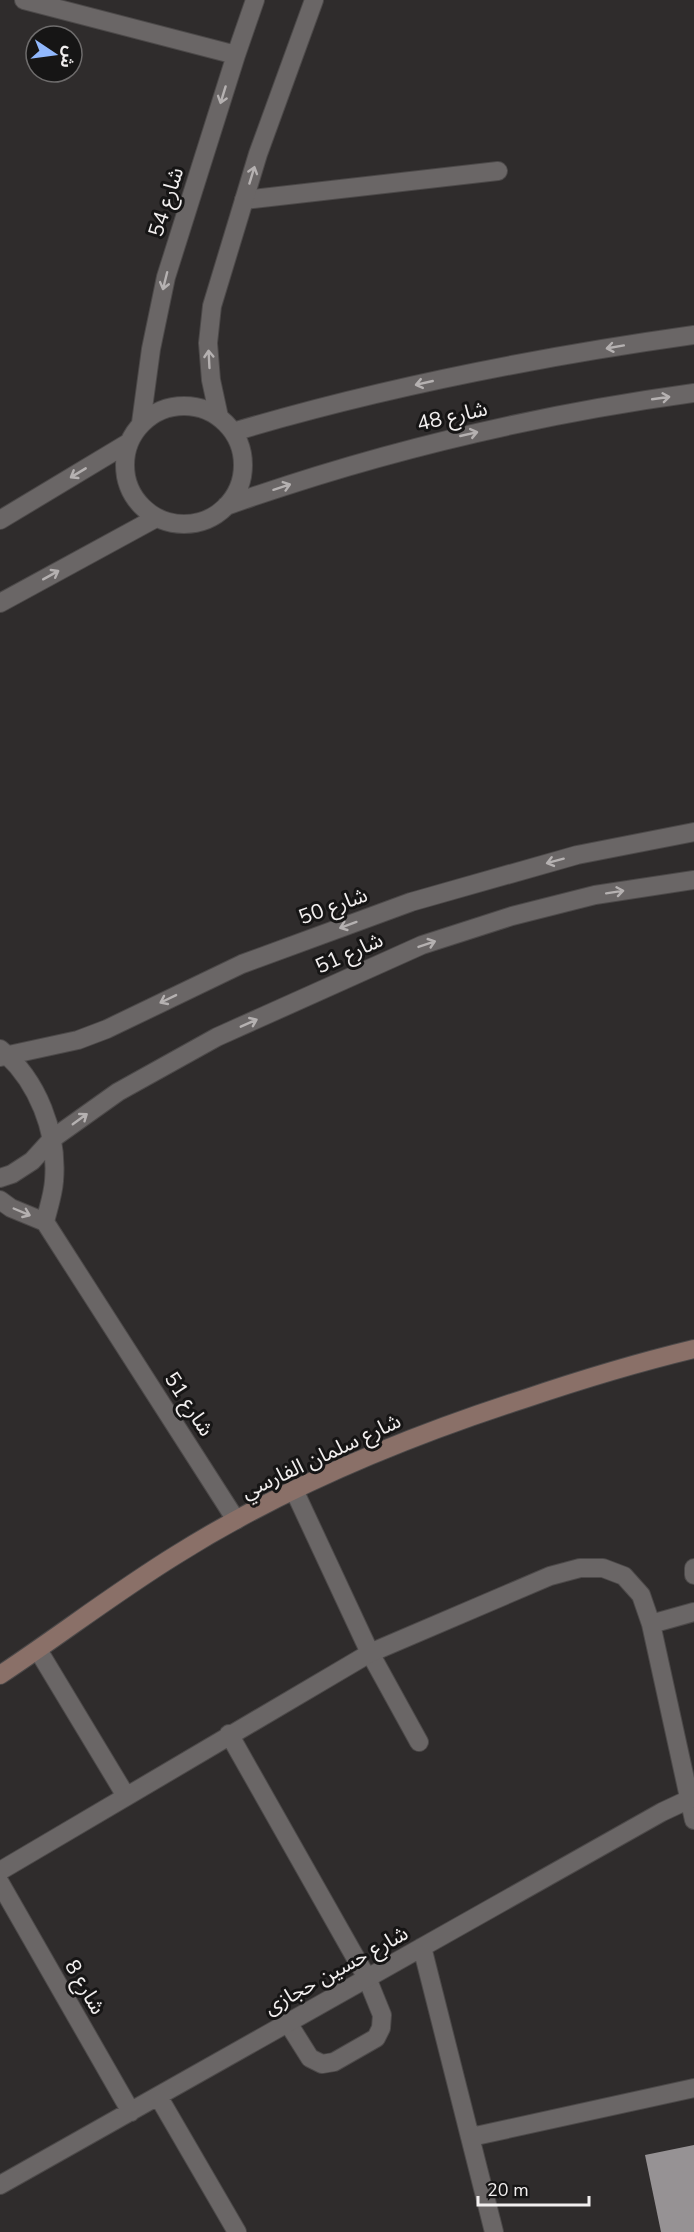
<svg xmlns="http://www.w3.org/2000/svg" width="694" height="2232" viewBox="0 0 694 2232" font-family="'Nunito Sans','Noto Sans Arabic',sans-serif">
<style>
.building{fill:#969294}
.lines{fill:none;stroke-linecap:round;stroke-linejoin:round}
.lane-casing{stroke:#4c4949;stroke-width:20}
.street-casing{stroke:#4c4949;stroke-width:20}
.secondary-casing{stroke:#4c4949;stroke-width:20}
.lane{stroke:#6a6666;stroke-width:18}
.street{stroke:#6a6666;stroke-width:18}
.secondary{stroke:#8a7068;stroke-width:18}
.oneway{stroke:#b5b1b1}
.labels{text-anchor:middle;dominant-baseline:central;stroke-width:6;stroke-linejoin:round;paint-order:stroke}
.street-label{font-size:21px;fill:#f2efef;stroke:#161515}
</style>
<rect width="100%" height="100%" fill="#2f2c2c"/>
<path class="building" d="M694,2145V2232H661L645,2155Z"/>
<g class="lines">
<g class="lane-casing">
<path id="lane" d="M244,200L498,171
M694,1568V1575
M370,1653L419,1742
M288,2023L310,2058L322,2064L334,2062L376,2038L381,2028L382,2015L367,1978"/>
</g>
<g class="street-casing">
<path id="street" d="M24,0L236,55
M125 465a59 59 0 1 1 118 0a59 59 0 1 1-118 0Z
M219,417L211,380L208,343L212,306L258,154L314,0
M141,423L151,349L166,277L236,55L255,0
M233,432C384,387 538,357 694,335
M226,506C378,452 534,415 694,393
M0,520L128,443
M0,603L156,518
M0,1049C38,1080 58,1133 54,1181C53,1195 48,1209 45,1222
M0,1057L78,1040L107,1029L242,964L411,902L577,855L694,832
M0,1178L12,1174L32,1161L52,1139L118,1092L217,1037L422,945L512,916L595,895L694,880
M0,1200L11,1208L45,1222L236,1520
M294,1490L370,1653
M651,1624L694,1612
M38,1650L126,1796
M229,1734L367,1978
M0,1871L370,1653L550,1576L580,1568H603L624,1576L641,1595L651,1624L694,1820
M0,1883L131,2112
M422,1947L494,2232
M158,2096L237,2232
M471,2137L694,2088
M0,2185L662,1812L694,1797"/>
</g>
<g class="secondary-casing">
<path id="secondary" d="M0,1675C59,1636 116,1592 176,1555C284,1487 403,1438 524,1399C580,1380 636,1363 694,1349"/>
</g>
<use href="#lane" class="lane"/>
<use href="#street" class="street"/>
<use href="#secondary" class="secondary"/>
</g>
<defs><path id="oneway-shaft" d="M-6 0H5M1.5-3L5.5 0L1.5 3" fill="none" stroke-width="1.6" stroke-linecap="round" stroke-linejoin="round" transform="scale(1.5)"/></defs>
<g class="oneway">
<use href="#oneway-shaft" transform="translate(223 95) rotate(107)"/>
<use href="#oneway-shaft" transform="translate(252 175) rotate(-73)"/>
<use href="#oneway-shaft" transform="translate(165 281) rotate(104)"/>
<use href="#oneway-shaft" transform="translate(615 347) rotate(170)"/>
<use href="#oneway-shaft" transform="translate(209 359) rotate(-93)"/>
<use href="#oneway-shaft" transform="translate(424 383) rotate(167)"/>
<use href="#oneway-shaft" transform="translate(661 398) rotate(-8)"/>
<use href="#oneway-shaft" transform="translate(469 434) rotate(-13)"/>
<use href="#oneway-shaft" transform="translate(78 473) rotate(149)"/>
<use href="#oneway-shaft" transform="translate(282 487) rotate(-18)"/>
<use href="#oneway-shaft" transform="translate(51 575) rotate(-29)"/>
<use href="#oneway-shaft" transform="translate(555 861) rotate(165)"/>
<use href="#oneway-shaft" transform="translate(615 892) rotate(-9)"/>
<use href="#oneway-shaft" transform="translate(348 925) rotate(160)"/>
<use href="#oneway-shaft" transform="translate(427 944) rotate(-19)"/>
<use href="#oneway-shaft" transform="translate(168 999) rotate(154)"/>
<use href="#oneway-shaft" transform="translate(249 1023) rotate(-24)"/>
<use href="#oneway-shaft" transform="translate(80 1119) rotate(-36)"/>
<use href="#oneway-shaft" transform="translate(22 1212) rotate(23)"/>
</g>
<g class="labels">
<g class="street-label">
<text transform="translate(166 202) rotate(-72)">شارع 54</text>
<text transform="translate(452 416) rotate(-13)">شارع 48</text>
<text transform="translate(333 906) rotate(-20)">شارع 50</text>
<text transform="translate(349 953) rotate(-24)">شارع 51</text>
<text transform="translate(189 1404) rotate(57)">شارع 51</text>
<text transform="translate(321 1456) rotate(-25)">شارع سلمان الفارسي</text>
<text transform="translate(336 1970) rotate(-29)">شارع حسين حجازى</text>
<text transform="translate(85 1987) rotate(60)">شارع 8</text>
</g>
</g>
<g transform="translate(54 54) rotate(103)"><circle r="28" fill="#161515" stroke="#6e6c6c" stroke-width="1.5"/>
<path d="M0-4.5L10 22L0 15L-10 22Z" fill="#91b8fd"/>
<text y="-9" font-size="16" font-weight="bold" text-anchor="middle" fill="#f2efef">ش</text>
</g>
<path d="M478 2196v9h111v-9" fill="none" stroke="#f2efef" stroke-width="3"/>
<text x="487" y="2196" font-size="18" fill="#f2efef" stroke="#161515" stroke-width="4.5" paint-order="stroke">20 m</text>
</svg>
